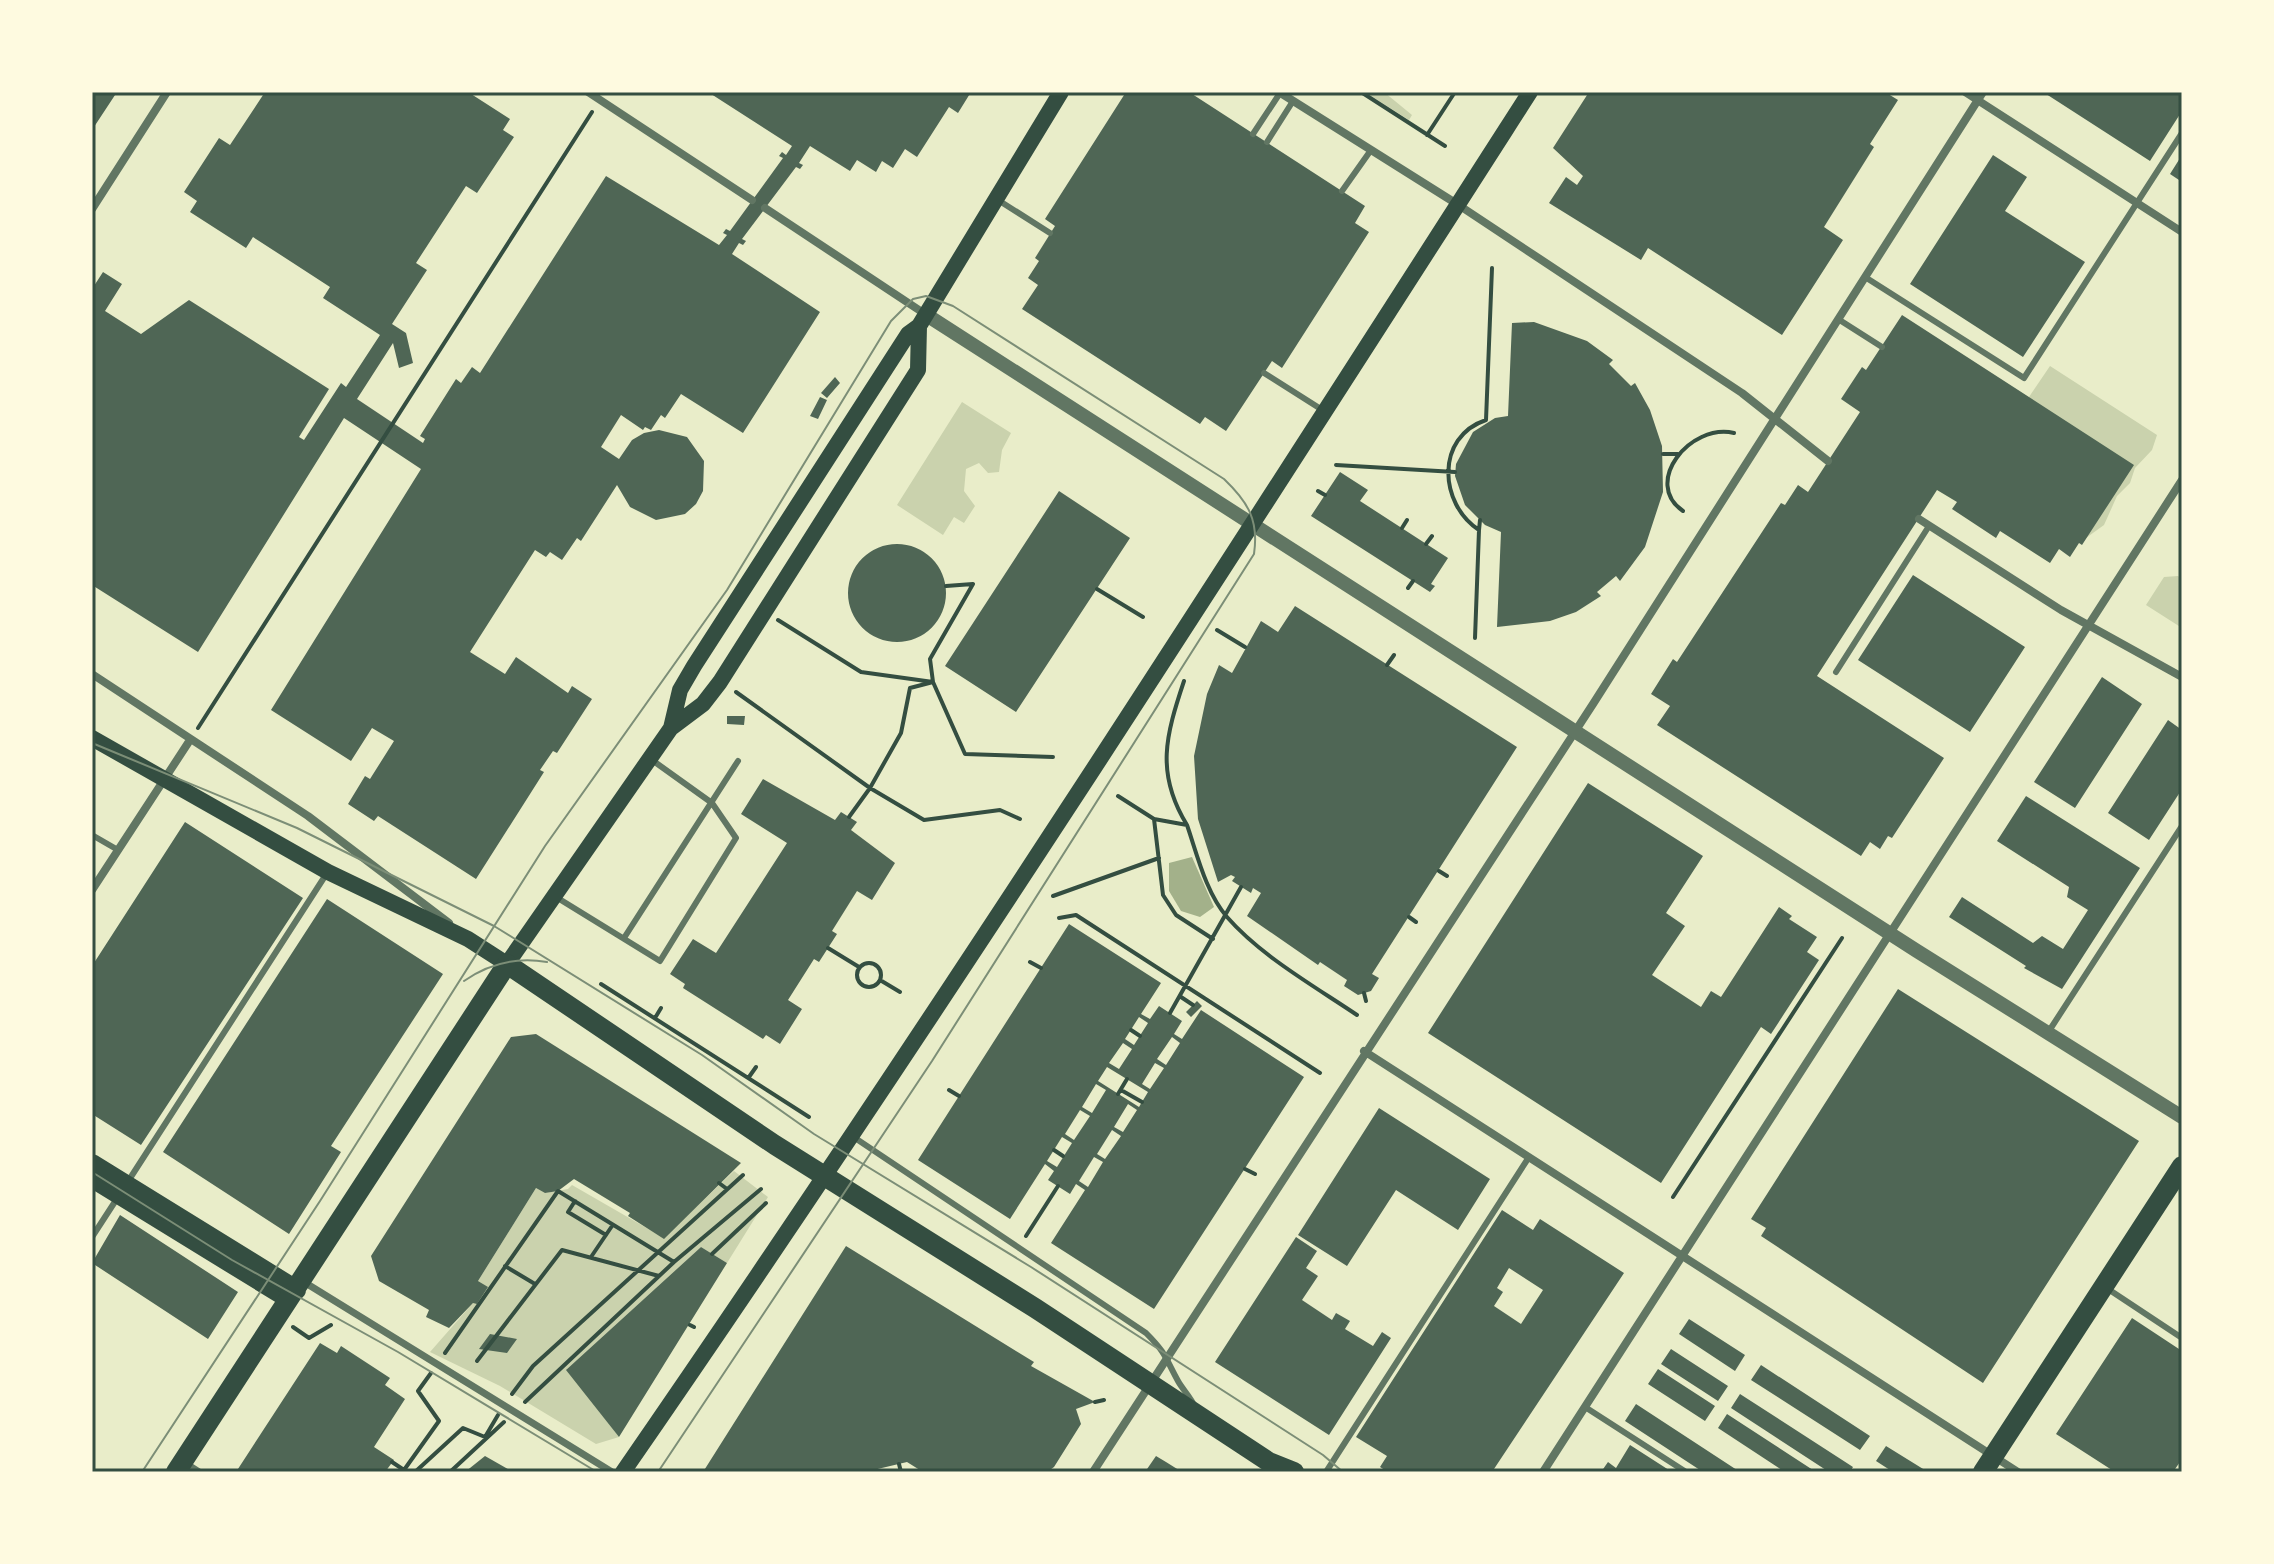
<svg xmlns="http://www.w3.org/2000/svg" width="2274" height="1564" viewBox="0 0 2274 1564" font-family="'Asap Condensed',sans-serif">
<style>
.green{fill:#cad2ad}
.water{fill:#a3b18a}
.building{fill:#4f6655;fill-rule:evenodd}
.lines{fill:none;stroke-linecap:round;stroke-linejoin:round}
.path{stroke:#344e41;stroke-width:4}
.service{stroke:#617663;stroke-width:6}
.pedestrian{stroke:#617663;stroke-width:7}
.minor{stroke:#617663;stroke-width:8}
.tertiary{stroke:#617663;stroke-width:14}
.secondary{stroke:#344e41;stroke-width:16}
.primary{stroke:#344e41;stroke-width:20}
.tram{stroke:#7c8e77;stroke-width:2}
.neatline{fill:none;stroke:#344e41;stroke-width:3}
</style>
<rect width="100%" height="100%" fill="#e9edc9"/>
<path class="green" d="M1365,92H1384L1412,115L1409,120Z
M2050,366L2157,435L2152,450L2135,468L2130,483L2117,496L2104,525L2086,538L2029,397Z
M962,402L1011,433L1002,450L999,472L988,473L979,463L966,469L964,491L975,506L964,523L954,517L943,535L897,505Z
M2178,576L2182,579V628L2146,605L2164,577Z
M734,1171L768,1197L727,1263L701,1247L567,1369L619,1437L596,1444L500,1386L430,1352L487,1287L478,1281L536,1188L545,1193L568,1189L572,1185L664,1238Z"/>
<path class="water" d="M1192,857L1214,907L1200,917L1181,911L1169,891V863Z"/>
<path class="building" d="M92,92H117L92,130Z
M265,92L449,95L468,92L510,119L503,130L514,137L477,193L466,186L416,263L427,270L392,324L406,333L413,363L399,368L393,343L357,399L423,443L425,439L420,436L456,379L461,383L472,367L480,373L606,176L719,245L727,235L723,233L726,229L730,231L783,158L779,156L782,152L786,155L792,146L708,92H971L958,113L949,107L917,157L905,149L893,168L882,161L876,172L857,160L850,171L810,146L799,163L803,165L800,169L796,167L742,239L746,241L743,245L739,243L732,254L820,312L743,433L681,394L665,418L661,415L651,430L645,427L643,430L621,415L601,447L619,459L632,440L644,433L659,430L687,437L704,461L703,491L696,504L685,514L656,520L630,507L617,485L581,541L577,538L562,560L550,552L546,557L535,550L470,652L505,674L516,657L568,693L572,686L592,699L557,753L553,751L540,770L544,772L476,879L378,816L374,821L348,804L365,776L370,779L394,741L372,728L351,761L271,710L421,469L344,418L198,652L92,585V289L103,272L122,284L105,311L141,334L189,300L329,389L299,437L304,440L341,383L346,387L380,335L323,298L330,287L253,237L246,248L190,212L197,201L184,192L219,138L230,145Z
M1126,92H1189L1365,206L1355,223L1369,232L1282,368L1272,361L1226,431L1205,417L1200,424L1022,309L1038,285L1028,278L1039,261L1035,258L1055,226L1045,219Z
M1589,92H1885L1898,100L1870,144L1874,147L1824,227L1843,240L1782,335L1648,248L1641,260L1549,203L1566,177L1577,185L1583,176L1553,148Z
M2043,92H2182V111L2150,161Z
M1993,155L2027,177L2005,211L2085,262L2023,357L1910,284Z
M2182,155V182L2170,174Z
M1902,315L2134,465L2082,545L2079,543L2070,557L2059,549L2050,563L2000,531L1996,538L1952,509L1957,502L1937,490L1817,676L1944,758L1892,838L1888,836L1880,849L1870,842L1861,856L1657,725L1670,706L1651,694L1673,659L1677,662L1781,503L1785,505L1798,485L1808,492L1860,412L1841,399L1862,367L1866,370Z
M1534,322L1587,341L1613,360L1609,364L1631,386L1635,383L1650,410L1662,446L1663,492L1645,547L1620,581L1616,576L1597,592L1601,596L1576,612L1550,621L1497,627L1501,532L1485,525L1465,505L1455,476L1456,464L1473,432L1495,418L1508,416L1512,323Z
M835,377L840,383L827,398L821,393Z
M820,397L827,400L818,419L810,416Z
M1340,472L1368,490L1360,501L1448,558L1431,584L1435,586L1430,592L1311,516Z
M1059,491L1130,538L1016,712L945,666Z
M848 593a49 49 0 1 1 98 0a49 49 0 1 1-98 0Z
M1913,575L2025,647L1970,732L1858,660Z
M1295,606L1517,747L1372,974L1379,978L1371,991L1358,995L1344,986L1347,980L1320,962L1318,965L1247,916L1261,893L1253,888L1251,893L1232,881L1235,877L1231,875L1218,882L1198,819L1194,756L1207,694L1219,665L1232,673L1261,621L1278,632Z
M2102,677L2142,704L2075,808L2034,782Z
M727,716H745L744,725L727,724Z
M2168,720L2182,730V789L2149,840L2108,813Z
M763,779L835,820L841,812L857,822L851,830L895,863L872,900L857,891L832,931L837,934L819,962L814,959L788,1000L802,1009L780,1044L766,1035L763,1039L683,988L685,984L670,974L693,939L716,953L787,843L741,814Z
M1588,783L1703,856L1666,913L1685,926L1652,975L1701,1007L1711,991L1721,997L1779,907L1792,916L1789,919L1817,937L1807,952L1819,960L1771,1034L1761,1027L1661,1183L1428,1033Z
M2026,796L2140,868L2062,989L2024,968L2026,966L1949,917L1962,897L2033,943L2042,936L2063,949L2088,910L2067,897L2069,887L1997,841Z
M185,822L303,898L141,1145L92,1114V966Z
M327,899L443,974L331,1146L341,1152L289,1234L163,1152Z
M1069,924L1161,983L1141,1014L1150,1019L1159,1006L1182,1021L1174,1034L1182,1039L1201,1010L1304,1077L1154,1309L1051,1243L1085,1190L1076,1184L1070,1194L1048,1180L1054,1171L1045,1164L1010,1219L918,1160ZM1139,1017L1148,1023L1134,1045L1125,1039ZM1172,1037L1180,1043L1166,1065L1157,1059ZM1123,1043L1132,1049L1119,1069L1109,1063ZM1155,1063L1164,1068L1150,1089L1142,1084ZM1107,1067L1148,1092L1139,1107L1098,1081ZM1096,1084L1106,1090L1092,1113L1082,1107ZM1128,1104L1137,1110L1123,1132L1114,1127ZM1080,1110L1090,1116L1074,1140L1065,1134ZM1112,1130L1121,1136L1105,1159L1097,1154ZM1062,1137L1072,1143L1057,1167L1047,1161ZM1094,1157L1103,1162L1088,1187L1079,1181Z
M1898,989L2139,1141L1983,1383L1761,1236L1766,1228L1751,1219Z
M1197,1001L1202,1006L1191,1017L1186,1012Z
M536,1034L741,1163L664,1239L628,1216L630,1213L574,1179L558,1191L545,1193L536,1188L478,1281L488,1287L477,1304L473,1303L449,1328L426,1317L429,1310L379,1281L371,1256L511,1037Z
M1379,1108L1490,1179L1458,1230L1396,1190L1347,1266L1298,1235Z
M1502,1210L1533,1230L1540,1219L1624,1273L1492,1472H1388L1380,1467L1387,1456L1356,1437ZM1509,1268L1543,1290L1521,1324L1494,1306L1503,1292L1497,1288Z
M120,1215L238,1292L208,1339L92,1263Z
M1296,1237L1317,1251L1306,1268L1318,1276L1302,1300L1332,1320L1336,1313L1350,1321L1345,1329L1373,1346L1382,1332L1391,1338L1329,1435L1215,1362Z
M846,1246L1034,1362L1031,1366L1095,1402L1076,1409L1081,1424L1054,1467L1047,1472H923L907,1462L865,1472H703Z
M701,1247L727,1263L619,1437L566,1370Z
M2132,1318L2182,1351V1459L2173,1472H2115L2056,1434Z
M1689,1319L1745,1355L1735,1371L1679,1334Z
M490,1334L517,1339L507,1353L479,1349Z
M320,1343L337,1353L341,1346L390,1378L385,1385L405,1399L374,1447L394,1460L385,1472H236Z
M1671,1349L1728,1386L1718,1401L1661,1364Z
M1761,1365L1870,1436L1860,1450L1751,1380Z
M1658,1369L1715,1406L1705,1421L1648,1384Z
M1740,1394L1853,1467L1850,1472H1829L1731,1408Z
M1636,1404L1740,1472H1703L1625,1421Z
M1727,1414L1816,1472H1785L1718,1428Z
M1630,1445L1672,1472H1601L1608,1462L1616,1468Z
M1886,1446L1928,1472H1893L1876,1461Z
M485,1456L513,1472H465Z
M1156,1456L1166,1462L1182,1472H1145Z"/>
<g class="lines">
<path class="path" d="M1361,92L1445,146
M1427,135L1455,92
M1663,454H1678
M1336,465L1455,472
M1318,491L1325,495
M1683,511C1642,483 1690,423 1734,433
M1402,528L1407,520
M1479,530L1480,520
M1426,544L1432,536
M1408,588L1413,581
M1097,589L1143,617
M778,620L861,672L933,682L965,754L1053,757
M1217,630L1245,647
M1475,638L1479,530C1439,504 1435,437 1486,420L1492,268
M1387,665L1394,655
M1184,681C1166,735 1155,773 1187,825
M736,692L870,788L901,733L910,688L933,682L930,659L973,584L946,586
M198,728L592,112
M1118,796L1154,819L1187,825C1197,854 1206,893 1227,917C1261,956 1314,986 1357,1015
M849,817L870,788L924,820L1000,810L1020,819
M1154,819L1163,895L1176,915L1213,939
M1439,871L1447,876
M1053,896L1159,858
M1409,917L1416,922
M1059,918L1076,915L1320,1073
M828,948L859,967
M1030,962L1041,968
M857 975a12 12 0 1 1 24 0a12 12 0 1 1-24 0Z
M880,980L900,992
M601,984L809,1117
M1364,993L1366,1001
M1181,997L1193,1005
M1170,1013L1241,887
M655,1018L661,1008
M1131,1030L1140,1036
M749,1077L756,1067
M949,1090L959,1096
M1121,1090L1142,1102
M1118,1094L1127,1079
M1054,1150L1063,1156
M1245,1169L1255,1174
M719,1183L727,1189
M1673,1197L1842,938
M575,1201L568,1212L606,1235
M1026,1236L1058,1186
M712,1254L766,1203
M591,1257L612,1226
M505,1266L535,1284
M690,1325L694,1327
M293,1327L309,1338L331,1325
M445,1353L558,1191L674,1262
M477,1361L562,1250L659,1276
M512,1394L533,1366L743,1175
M525,1402L674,1262L761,1189
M1095,1402L1104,1400
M392,1462L407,1472
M899,1464L901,1472
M404,1470L439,1421L418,1391L431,1373
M415,1472L463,1428L485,1437L498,1415
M450,1472L504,1422"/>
<path class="service" d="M1253,134L1280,93
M1267,142L1293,101
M1342,191L1371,150
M998,200L1050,233
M1865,277L2024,378L2182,133
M1838,319L1882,347
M1264,373L1324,411
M1836,672L1929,526
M92,835L118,850
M556,897L660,961L736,838L712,803L652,760
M624,938L738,761
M2049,1031L2182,826
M852,1136L1146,1333C1166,1353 1165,1357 1178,1381C1183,1390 1190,1396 1195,1407
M127,1183L327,873
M92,1237L118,1197
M2108,1289L2182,1338
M1585,1407L1686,1472
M186,1463L200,1472
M1326,1472L1529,1157"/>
<path class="pedestrian" d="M304,1282L612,1472"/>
<path class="minor" d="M588,92L752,200
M1279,92L1457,204L1742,393L1828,461
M1965,92L2182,232
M765,208L925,314
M92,209L167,92
M1919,519L2061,610L2182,677
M92,674L308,816L449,923
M92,890L190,740
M1364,1051L2018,1472
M1093,1472L1593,704L1983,92
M1543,1472L2182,480"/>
<path class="tertiary" d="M925,314L1917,951L2182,1117"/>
<path class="secondary" d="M671,728L680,690L694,666L908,334L919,326L1061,92
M92,738L328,872L468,939L507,964L671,728L703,704L720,682L918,370L919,326
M92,1180L289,1301
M623,1472C936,1019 1233,555 1530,92"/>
<path class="primary" d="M92,1164L296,1290
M176,1472L507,964L775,1145L1035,1308L1269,1462L1294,1472
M1983,1472L2182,1166"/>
<path class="tram" d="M92,743L297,828L494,926L702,1055L814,1134L1031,1267L1323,1455L1343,1472
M464,981C488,964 517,957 547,962
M92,1172L232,1260L398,1352L597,1472
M142,1472L320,1201L545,846L727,590L891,321L913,299L926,296L953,306L1224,479C1248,502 1259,520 1254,554L932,1061L658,1472"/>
</g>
<rect width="2274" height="1564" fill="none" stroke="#fefae0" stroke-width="188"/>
<rect x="94" y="94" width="2086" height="1376" class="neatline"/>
</svg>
